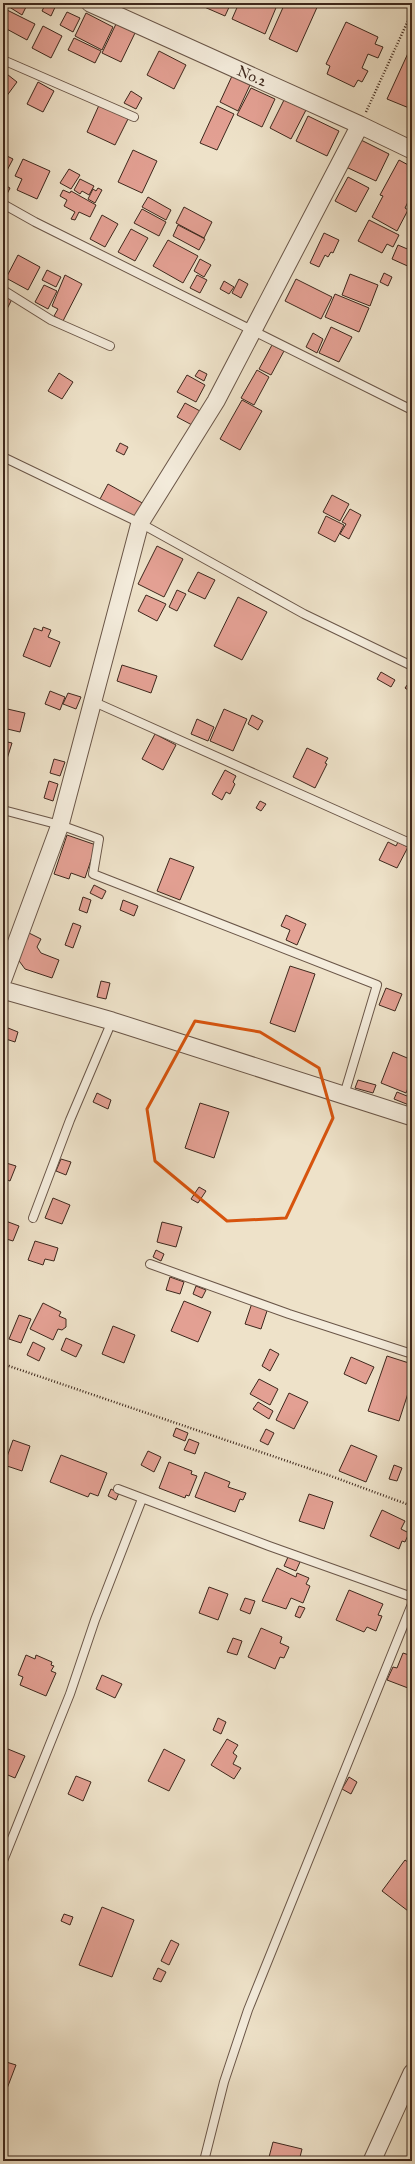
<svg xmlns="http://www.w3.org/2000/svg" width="415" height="2164" viewBox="0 0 415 2164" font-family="'IM FELL Great Primer',serif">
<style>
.building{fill:#e3a093;stroke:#3e281d}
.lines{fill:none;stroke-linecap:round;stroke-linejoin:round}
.lane-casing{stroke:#6a5648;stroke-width:10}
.street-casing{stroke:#6a5648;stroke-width:19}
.path{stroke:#3e281d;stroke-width:2.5;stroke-dasharray:1 2;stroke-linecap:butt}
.lane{stroke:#f4ecdc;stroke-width:8}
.street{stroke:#f4ecdc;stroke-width:17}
.marked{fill:none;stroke:#d7540e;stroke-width:3;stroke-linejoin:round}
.labels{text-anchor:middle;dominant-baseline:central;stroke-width:3;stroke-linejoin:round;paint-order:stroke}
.street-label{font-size:15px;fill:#3e281d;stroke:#f4ecdc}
</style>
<rect width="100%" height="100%" fill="#eee2c9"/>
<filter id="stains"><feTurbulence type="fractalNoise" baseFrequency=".005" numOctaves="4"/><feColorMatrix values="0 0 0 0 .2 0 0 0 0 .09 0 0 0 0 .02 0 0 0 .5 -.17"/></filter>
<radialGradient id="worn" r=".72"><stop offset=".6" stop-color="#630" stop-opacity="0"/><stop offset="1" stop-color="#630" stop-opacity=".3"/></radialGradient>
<path class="building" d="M3,3H28L22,15Z
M46,3H57L51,16L42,11Z
M204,3H231L225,16L202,6Z
M239,3H278L265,34L232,19Z
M285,3H319L297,52L269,39Z
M3,8L35,24L27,40L3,27Z
M67,12L80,18L73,32L60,25Z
M86,13L113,27L102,50L75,36Z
M346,22L378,37L375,44L383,47L378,58L368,54L362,68L368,71L362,82L358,80L354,87L327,74L330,66L326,64Z
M116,24L135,33L121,62L102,53Z
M43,26L62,36L51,58L32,48Z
M74,38L101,51L95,63L68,50Z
M159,51L186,65L174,89L147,75Z
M409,51L412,53V101L409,108L387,99Z
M3,71L17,82L3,101Z
M232,76L250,85L238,111L220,102Z
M38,82L54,91L43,112L27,104Z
M251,88L275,99L262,127L237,115Z
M131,91L142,98L136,109L124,103Z
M284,100L306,110L291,139L270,128Z
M100,103L129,117L115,145L87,132Z
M217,106L234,114L217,150L200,143Z
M308,116L339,131L327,156L296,141Z
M359,139L389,154L376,181L346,167Z
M133,150L157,161L142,193L118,182Z
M3,154L13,159L3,178Z
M23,159L50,171L37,199L17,190L22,179L15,176Z
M399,160L412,167V194L405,208L408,210L397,231L372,217L383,196L380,195Z
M69,169L80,175L71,189L60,183Z
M348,177L369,188L356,212L335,201Z
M80,179L94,186L89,195L82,191L80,194L74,190Z
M3,184L10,188L6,196L3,194Z
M98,188L102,190L95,203L88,199L93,189L96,191Z
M63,190L70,193L71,191L96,205L90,217L79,212L75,220L71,219L75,212L64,206L67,200L60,196Z
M148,197L171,210L166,220L142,207Z
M184,207L212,222L204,238L176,223Z
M142,209L166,222L159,236L134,223Z
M102,215L118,224L105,247L90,239Z
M369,220L399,235L393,247L387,244L382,253L358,241Z
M178,225L205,239L199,250L173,236Z
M131,229L148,238L135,261L118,252Z
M324,233L339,240L333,253L331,252L328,257L325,255L319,267L310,263Z
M168,240L198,256L183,283L153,266Z
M398,245L412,251V268L392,259Z
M18,255L40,267L28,290L6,278Z
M200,259L211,265L204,277L194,271Z
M47,270L61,277L56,287L42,280Z
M384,273L392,277L388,286L380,282Z
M350,274L378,285L370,306L342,295Z
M65,275L82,284L63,321L54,316L58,309L52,306Z
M197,275L207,280L200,293L190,288Z
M239,279L248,284L241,298L232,293Z
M296,279L332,297L321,319L285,301Z
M224,281L234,287L229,294L220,289Z
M44,285L57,291L48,309L35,302Z
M3,294L12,299L3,317Z
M335,294L369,308L359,332L325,317Z
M331,327L352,337L339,362L319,353Z
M313,333L323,339L317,353L306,347Z
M272,345L284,351L271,375L259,369Z
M199,370L207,374L204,381L195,376Z
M257,370L269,377L254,405L241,398Z
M59,373L73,382L62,399L48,391Z
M187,375L205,385L196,402L177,392Z
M242,400L262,411L240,450L220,439Z
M185,403L200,411L192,425L177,417Z
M120,443L128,447L124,455L116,451Z
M108,484L146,505L138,520L100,499Z
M332,495L349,504L340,521L323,512Z
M350,509L361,515L349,539L340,534L346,524L342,522Z
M326,516L344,525L335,542L318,533Z
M157,546L183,559L164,597L138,584Z
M198,572L215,580L205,599L188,591Z
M177,590L186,594L177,611L169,607Z
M146,595L166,604L157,621L138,611Z
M238,597L267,612L242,660L214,646Z
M43,627L51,630L48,637L60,642L50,667L23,656L34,628L42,631Z
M122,665L157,676L151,693L117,681Z
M381,672L395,680L391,687L377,679Z
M410,681L412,682L411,692L405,688Z
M50,691L65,697L60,710L45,704Z
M68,693L81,697L76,709L63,704Z
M3,708L25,713L20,732L3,728Z
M224,709L247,719L233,751L210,741Z
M252,715L263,721L258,730L248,724Z
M197,719L214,727L208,741L191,734Z
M155,734L176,745L163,770L142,759Z
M3,741L12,743L6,762L3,761Z
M307,748L328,758L325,763L327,764L315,788L293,777Z
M54,759L65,762L60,776L50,773Z
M225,770L236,776L233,782L235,784L230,794L226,792L222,800L212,794Z
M49,781L58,784L53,801L44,798Z
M260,801L266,804L261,811L256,808Z
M67,835L96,845L85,878L71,873L69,879L54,874Z
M388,842L396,846L398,842L408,847L397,868L379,860Z
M170,858L194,867L180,900L157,891Z
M94,885L106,891L102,899L90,893Z
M83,897L91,900L87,913L79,910Z
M123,900L138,906L134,916L120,910Z
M286,915L306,924L297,945L286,940L290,930L281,926Z
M73,923L81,926L73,948L65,945Z
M29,933L41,939L37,947L41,953L59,960L52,978L25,969L17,958Z
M290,966L315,974L295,1032L270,1023Z
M101,981L110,983L106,999L97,997Z
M386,988L402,994L395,1011L379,1005Z
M3,1026L18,1032L15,1042L3,1038Z
M393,1052L412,1060V1078L406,1093L381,1083Z
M358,1080L376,1085L373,1093L355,1088Z
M397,1092L412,1098L409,1105L394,1099Z
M97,1093L111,1100L108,1109L93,1102Z
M200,1103L229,1112L214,1158L185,1148Z
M61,1159L71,1162L66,1175L56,1171Z
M3,1162L16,1166L10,1181L3,1178Z
M199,1187L206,1191L198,1203L191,1199Z
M53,1198L70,1205L62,1224L45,1218Z
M3,1220L19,1226L13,1241L3,1238Z
M162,1222L182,1227L176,1247L157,1242Z
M35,1241L58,1248L54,1261L45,1259L43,1265L28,1260Z
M156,1250L164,1254L161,1261L153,1257Z
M170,1277L184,1282L180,1294L166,1290Z
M196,1286L206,1290L202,1298L193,1294Z
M184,1301L211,1312L198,1342L171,1331Z
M43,1303L61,1312L59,1316L66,1319V1327L62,1330L58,1329L53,1340L30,1329Z
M252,1303L268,1308L261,1329L245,1324Z
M19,1315L31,1319L21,1343L9,1339Z
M113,1326L135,1335L124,1363L102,1354Z
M66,1338L82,1345L76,1357L61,1350Z
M33,1342L45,1348L39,1361L27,1355Z
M270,1349L279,1354L270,1371L262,1366Z
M387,1356L412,1364V1381L399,1421L368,1411Z
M351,1357L374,1367L366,1384L344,1374Z
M259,1379L278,1389L270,1405L250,1394Z
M289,1393L308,1402L294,1429L276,1420Z
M258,1402L273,1411L269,1419L253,1409Z
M176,1428L188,1433L185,1441L173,1436Z
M266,1429L274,1433L268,1445L260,1441Z
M189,1439L199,1443L195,1454L184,1450Z
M13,1440L30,1446L22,1471L4,1465Z
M351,1445L377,1456L366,1482L339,1471Z
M148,1451L161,1457L154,1472L141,1465Z
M61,1455L107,1473L98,1496L90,1493L88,1497L50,1482Z
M169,1462L192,1471L191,1474L197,1476L189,1496L186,1495L185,1498L159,1488Z
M394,1465L402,1468L397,1481L389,1479Z
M205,1472L230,1482L228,1487L246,1493L243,1500L240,1499L235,1512L195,1497Z
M111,1489L119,1493L116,1500L108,1496Z
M309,1494L333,1502L324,1529L299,1521Z
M382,1510L405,1521L401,1529L409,1533L405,1542L402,1541L399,1549L370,1536Z
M288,1557L300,1562L296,1571L284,1566Z
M277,1568L296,1577L297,1573L309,1578L306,1584L310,1586L303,1603L291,1598L286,1609L262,1601Z
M209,1587L228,1594L218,1620L199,1613Z
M349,1590L383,1604L378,1615L382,1616L376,1631L367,1627L364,1632L336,1620Z
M245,1598L255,1601L250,1614L240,1610Z
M299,1606L305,1608L300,1618L295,1616Z
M261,1628L282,1637L280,1643L289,1647L284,1658L280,1657L275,1669L248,1657Z
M233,1638L242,1641L237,1655L227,1652Z
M403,1653L412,1656V1686L409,1685L408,1688L387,1680L393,1667L397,1668Z
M26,1655L35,1659L36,1655L52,1662L51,1665L54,1666L51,1671L56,1673L46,1696L20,1685L23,1677L18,1675Z
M102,1675L122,1684L115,1698L96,1689Z
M218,1718L226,1722L221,1734L213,1730Z
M227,1739L238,1745L233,1753L237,1756L233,1764L241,1768L234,1779L211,1765Z
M3,1747L25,1756L15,1778L3,1773Z
M164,1749L185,1760L169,1791L148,1781Z
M76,1776L91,1782L83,1801L68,1794Z
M349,1777L357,1782L351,1794L342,1789Z
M405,1860L412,1865V1914L382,1891Z
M102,1907L134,1920L112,1977L79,1965Z
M64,1914L73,1917L70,1925L61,1921Z
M171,1940L179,1944L169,1965L161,1961Z
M158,1968L166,1972L161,1982L153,1979Z
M3,2061L16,2065L3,2099Z
M273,2142L302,2149L299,2161H268Z"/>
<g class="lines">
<g class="lane-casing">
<path id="lane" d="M3,60L134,117
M3,204L35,222L412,410
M3,290L51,320L110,346
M3,457L140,523L304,614L412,666
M92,701L412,844
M3,810L60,825L99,839L93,874L377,985L344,1095
M33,1218L70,1120L112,1021
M150,1264L289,1314L412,1354
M118,1489L269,1546L412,1597
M3,1861L70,1694L95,1620L142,1499
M204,2161L224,2082L248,2010L412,1604"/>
</g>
<g class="street-casing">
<path id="street" d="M90,3L360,125L412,150
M3,979L60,825L140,523L216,401L360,125
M3,990L112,1021L412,1117
M372,2161L412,2073"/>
</g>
<path class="path" d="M366,112L412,12
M3,1364L328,1475L412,1506"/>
<use href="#lane" class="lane"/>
<use href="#street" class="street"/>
</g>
<path class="marked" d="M195,1021L260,1032L319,1068L333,1118L286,1218L227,1221L155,1161L147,1109Z"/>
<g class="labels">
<g class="street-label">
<text transform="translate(252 76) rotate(24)">No.2</text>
</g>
</g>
<rect width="415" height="2164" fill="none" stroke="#eee2c9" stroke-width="16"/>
<rect x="4" y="4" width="407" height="2156" fill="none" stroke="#3e281d" stroke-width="2"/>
<rect x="8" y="8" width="399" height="2148" fill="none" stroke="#3e281d"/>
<rect width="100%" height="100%" filter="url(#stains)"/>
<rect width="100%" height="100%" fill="url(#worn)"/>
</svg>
